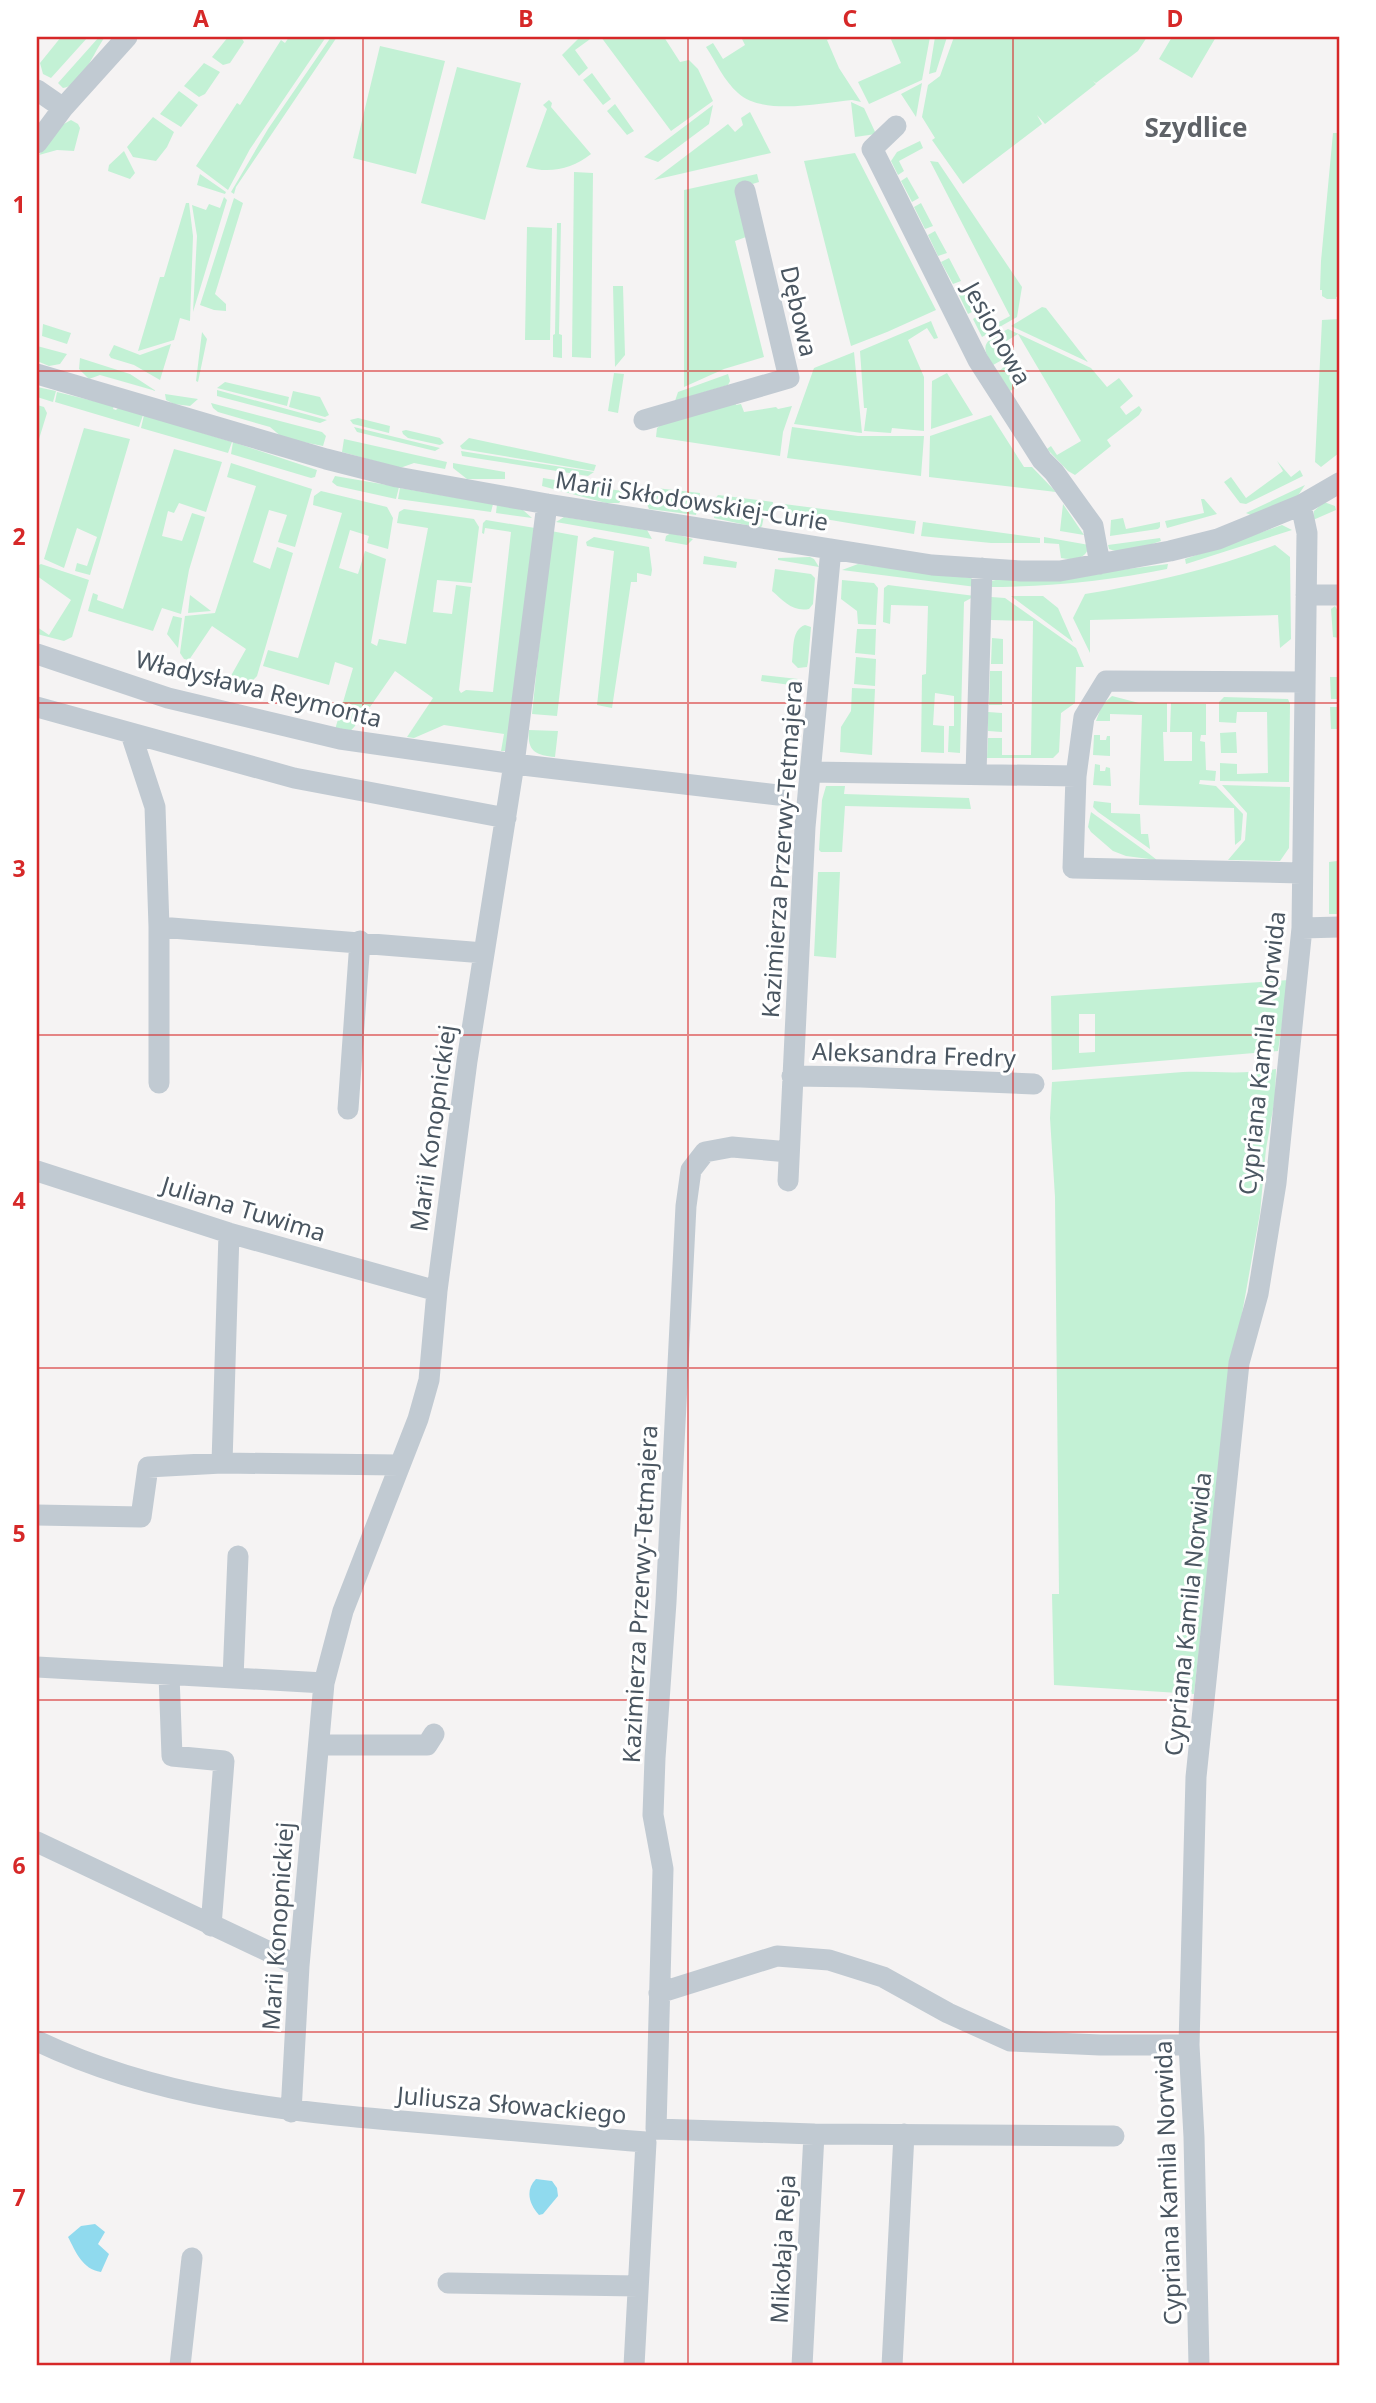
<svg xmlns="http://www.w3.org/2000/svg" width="1376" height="2403" viewBox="0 0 1376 2403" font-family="'Noto Sans',sans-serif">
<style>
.green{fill:#c3f1d5;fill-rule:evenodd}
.water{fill:#90daee}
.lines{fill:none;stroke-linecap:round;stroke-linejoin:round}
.minor{stroke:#c1cad2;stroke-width:21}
.grid{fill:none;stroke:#d62828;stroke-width:2;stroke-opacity:0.55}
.labels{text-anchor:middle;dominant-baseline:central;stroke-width:6;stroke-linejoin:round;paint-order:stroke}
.street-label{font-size:24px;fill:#4a5661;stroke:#fff}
.neighbourhood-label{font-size:26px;font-weight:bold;fill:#5f6368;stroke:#fff}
.neatline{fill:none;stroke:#d62828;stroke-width:2.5}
.grid-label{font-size:23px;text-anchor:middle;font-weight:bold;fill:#d62828}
</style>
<rect width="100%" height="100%" fill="#f5f3f3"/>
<path class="green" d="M61,37H88L51,78L43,74L40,63Z
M99,37H105C94,51 82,86 63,88L58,83Z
M228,37H241L244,42L230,63L223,65L212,57Z
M289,37H326L250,149L228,190L196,166L237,103L240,105L281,40L285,43Z
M331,37H337L236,187L234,194L231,192L268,129Z
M580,37H593L575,50L588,68L579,76L562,55Z
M601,37H664L680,62L689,60L698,69L713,101L671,131Z
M741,37H820L821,39L834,37L827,40L839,68L861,102L852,100C820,103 763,116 738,93C724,81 716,62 706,47L713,43L723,59L745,45Z
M890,37H930L922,80L869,104L858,82L901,63Z
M935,37H947L936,72L929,74Z
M954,37H1147L1138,51L1096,83L1093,81L1096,84L1045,124L1037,115L1042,124L963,184L932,140L935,138L922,117L928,85L940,76Z
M1172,37H1216L1192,78L1159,59Z
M380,46L445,61L416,174L353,158Z
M204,63L220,72L205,94L199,97L184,86Z
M457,67L521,83L485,220L421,203Z
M592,73L611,99L603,105L583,80Z
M922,83L916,117L901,94Z
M179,91L198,105L181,127L160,114Z
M549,100L552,103L551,107L591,154C572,169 550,174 526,167L547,109L543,105Z
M851,102L864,108L876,134L855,137Z
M615,104L634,131L627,135L607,111Z
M713,105L709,124L658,162L644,157Z
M750,112L771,153L654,180L728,124L735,132L743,125L741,118Z
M153,117L174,132L167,147L156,161L133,157L127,147Z
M71,120L78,124L80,128L74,151L57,150L39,155L62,125Z
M1333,133H1339V296L1336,297V299H1327L1322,296V290H1320L1321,261Z
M920,141L923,148L899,161L904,171L898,175L891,161L897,152Z
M124,151L135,173L130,179L108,171L109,165Z
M855,153L936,310L887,332L851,346L804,161Z
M930,161L938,162L1022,287L1017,317L982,337L973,319L979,315L986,329L1010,316Z
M574,172L593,173L591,358L572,357Z
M200,174L226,192L225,194L197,185Z
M757,174L759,182L736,189L746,237L735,241L764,357L724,369L684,387V190Z
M907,177L919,198L912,202L901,181Z
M224,197L227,200L193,312L197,236L192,205L206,210L209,204L220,208Z
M234,198L243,203L215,294L226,304V311L214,310L200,305Z
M186,203H189L193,236L190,321L180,318L174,340L138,351L160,277H164Z
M921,203L933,226L925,229L914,207Z
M557,223H561L559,334L562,335V358L553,357V335L555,334Z
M527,227L552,228L550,340H525Z
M935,231L947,253L938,256L928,235Z
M949,258L961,281L953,284L941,262Z
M613,286H623L625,355L615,367Z
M964,287L976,310L968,314L957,291Z
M1042,307L1046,308L1088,362L1011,326Z
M1339,319V453L1321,467L1315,462L1322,320Z
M931,321L938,338L934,339L927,328L908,340L924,377V431L892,428L891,433L864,431L867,408H864L860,351Z
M43,324L71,333L67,344L42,336Z
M1008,329L1091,368L1107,387L1119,378L1133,396L1120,407L1126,415L1139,406L1142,410L1139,415L1107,440L1111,446L1075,475L1068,471L1047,449L1051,446L1057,455L1081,441L1018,334L995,348L1002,360L993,365C977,343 988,340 1008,329Z
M202,332L207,339L198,382L196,381Z
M171,344L160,380L134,365L111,358L109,355L114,345L140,355Z
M37,346L67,354L60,364L49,366L37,361Z
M854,352L862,433L794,424L814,368Z
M80,358L130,374L156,391L100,375L89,379L79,369Z
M1005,366L1017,387L1010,391L997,373Z
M614,373L624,374L618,413L608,411Z
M947,373L973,415L931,429L932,381Z
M728,374L730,381L728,385L675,401L678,392Z
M225,382L289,397L287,406L217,388Z
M37,387L56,391L53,402L37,397Z
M217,390L327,420L320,423L217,396Z
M293,391L320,397L329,415L325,417L289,407Z
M57,392L114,406L113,409L116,410L118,408L143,415L139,427L55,402Z
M165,394L198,399L190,406L174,404L166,400Z
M735,402L736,405L741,404L744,412L776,407L778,409L792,406L783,432L780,456L656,437L657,428L662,424Z
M211,403L322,432L326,436L323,446L283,438L270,427L218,412L213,408Z
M37,405L44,407L47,413L39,439L37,438Z
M144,415L232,442L228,453L141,428Z
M991,415L1024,467H1032L1056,492L929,477L930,436Z
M358,418L390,426L389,433L353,424L350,420Z
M354,427L440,448L435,451L357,432Z
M792,427L858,436H924L921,476L787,458Z
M84,428L130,439L90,575L75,571L77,563L87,566L97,537L77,528L64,568L44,559Z
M406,430L440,438L444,443L440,445L408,438L403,434L402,431Z
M469,438L596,465L594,471L462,449L460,446Z
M344,439L447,462L445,469L414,463L400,468L342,452Z
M233,442L317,470L315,477L311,478L231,454Z
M174,449L222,462L206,512L179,503L174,513L168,511L162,536L182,541L192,513L205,517L189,570L181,614L162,608L153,631L88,611L93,593L98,595L97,600L123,609Z
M461,451L594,472L588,476L462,456Z
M1277,461L1291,477L1300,470L1303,476L1246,504L1240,503L1224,482L1231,477L1246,498L1283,471Z
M231,463L312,489L295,547L278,542L287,515L269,510L253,562L270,569L277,547L293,553L257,676L239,695L223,690L246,649L212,626L189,660L184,659L180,653L185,616L215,613L256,486L227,477Z
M453,463L505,472V479H467L453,468Z
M335,476L399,487L396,499L337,486L332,482Z
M543,478L628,492L619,503H606L542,486Z
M1305,485L1297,497L1253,516L1246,513Z
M400,488L493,504L491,512L398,499Z
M656,488L700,493L696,515L649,509L643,495H647Z
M321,491L387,507L393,518L388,549L367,543L369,536L350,530L339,568L358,574L365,551L386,559L371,643L377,646L379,639L406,644L428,528L397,523L399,512L404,509L474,519L479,527L472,583L437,580L433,612L452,614L456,585L471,587L459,690L461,693L466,690L493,692L511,532L485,528L484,534L482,533L483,523L486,520L535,528L506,751H501L504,734L444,725L414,738L407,737L433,698L395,671L370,707L363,705L355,726L345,737L334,733L353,668L335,662L329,685L263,666L268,650L298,658L342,513L313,505L314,496Z
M718,495L773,502L772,512L765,511L762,526L760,528L714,518L715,499Z
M1201,499H1204L1217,514L1167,528L1165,521L1204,513Z
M1324,502L1335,506L1336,510L1313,520L1314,511Z
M497,504L523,510L532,518L496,513Z
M784,504L916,521L914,534L783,512Z
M1063,504L1084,535L1060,531Z
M564,517L647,530L652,539L556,522Z
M1123,518L1126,529L1160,522V527L1158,529L1110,536L1111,520Z
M923,522L1040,538V543H991L921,536Z
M1282,525L1292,530L1186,564L1185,559Z
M551,531L578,536L557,716L532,714Z
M671,533L693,539L687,545L665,541L666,536Z
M594,537L649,547L652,570L651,576L637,573V582H631L612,708L597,705L614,551L587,546L586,542Z
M1044,537L1089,545C1087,560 1073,560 1061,558L1059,544L1044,543Z
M1160,538L1161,541C1145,546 1125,556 1109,549L1108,545Z
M1275,545L1290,557L1291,639L1280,648L1278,615L1090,620V653L1073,618L1085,594C1151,583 1213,569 1275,545Z
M704,556L737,562L736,568L703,564Z
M810,557L814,559L819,567L778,560V558Z
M41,564L89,580L72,637L64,641L37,634V627L49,635L71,600L37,576V566Z
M858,564L971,578L974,580L976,587L842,570Z
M1168,564L1167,569C1108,581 1048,587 987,587L991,581L996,580H1038Z
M775,569L811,574L815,578L813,604L809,609C792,612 784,601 772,591Z
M842,580L874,583L878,588L876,625L858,624L857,611L841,599Z
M888,585L975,596L964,602L960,753L948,752L949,726H954V696L935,693L933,725L944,726V753L921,752L922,675L926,674L928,606L891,605L890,624L883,622L884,588Z
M190,595L211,611L188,613Z
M1011,596H1043L1058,608L1073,642Z
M991,597L1005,598L1076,648L1084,667H1076L1075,703L1061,713L1059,752L1053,758H987L988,738H1002V755H1031L1033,621L991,620Z
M1335,606L1339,613V638L1333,637L1331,609Z
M173,616L182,618L178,648L167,634Z
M805,625L811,627L808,662L807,667L798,668L792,662C794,649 791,630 805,625Z
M857,629H876L875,655L855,653Z
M992,638L1003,639V664H991Z
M856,657L876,659L875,686L854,684Z
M990,671H1002V705H989Z
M762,675L798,679L791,685L761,681Z
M1330,677H1339V699H1331Z
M852,688L875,689L872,755L840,752L841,727L851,711Z
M1112,696L1139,703H1167V732H1163L1164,761H1192V732H1170L1171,703L1206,704V735H1201L1200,741L1205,742L1206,770L1216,771L1215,781L1200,780L1199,784L1216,786L1243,814L1241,840L1235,845L1234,808L1139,805L1142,715L1110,714V721H1096L1102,705Z
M1224,697L1288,699L1290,704L1289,782L1220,781V763L1237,764V774L1268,773L1267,712H1237L1236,723L1219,722V702Z
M1330,707H1339V729H1331Z
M988,712L1002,713V732L988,731Z
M529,730L558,731L555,757C535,755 527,751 529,730Z
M1236,732L1237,753H1221L1220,733Z
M1094,735H1100V740H1106L1107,736H1110V756L1093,755Z
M1095,764L1100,765V771H1105L1106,767L1110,768L1111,786L1093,785Z
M1222,785L1290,787L1289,848L1280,861L1228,860L1245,840L1247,813Z
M826,786H845L844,794L969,798L971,809L845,806L842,852H821L819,850L822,800Z
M1094,801L1111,803V813L1140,814L1141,834H1148L1150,849L1098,812L1093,807Z
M1091,812L1148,853L1157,860L1126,856L1113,851L1091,832L1088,827Z
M1337,861L1339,864V914H1329V862Z
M818,872H840L836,958L814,956Z
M1289,980L1278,1051L1052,1070L1051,996ZM1079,1014H1095V1052L1079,1053Z
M1276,1069L1275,1098L1266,1149L1260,1213L1227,1398L1194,1694L1054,1685L1052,1594H1059L1055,1197L1050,1118L1052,1082C1096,1079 1140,1075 1183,1072C1215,1071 1246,1075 1276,1069Z"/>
<path class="water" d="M536,2179L552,2181L557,2188L558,2196L543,2214L539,2215C529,2204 525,2190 536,2179Z
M95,2224L105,2232L98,2244L109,2254L101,2272C82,2269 76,2252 68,2237L81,2226Z"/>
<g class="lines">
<path class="minor" d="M37,90L63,108
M896,126L872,149L875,154L978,360L1042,460L1054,472L1093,526L1100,564
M37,143L63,108L127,37
M37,374L326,459L397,477L547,504L932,565L1021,571H1060L1170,551L1218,539L1301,505L1339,483
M644,420L789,378L745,191
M1306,595H1339
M37,654L168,698L340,739L514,764L778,795
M37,707L294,778L506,818
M131,734L155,807L159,927
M810,772L1076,776
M976,774L982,568
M1301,873L1073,868L1076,776L1084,717L1106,681L1305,682
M1302,928L1339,927
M792,1076L861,1077L1034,1084
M159,1083V927L484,953
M348,1109L360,941
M37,1171L229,1233L437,1291
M788,1181L805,827L831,549
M222,1463L229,1233
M37,1515L141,1517L148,1467L222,1463L399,1465
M37,1667L324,1683
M169,1675L172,1756L224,1761L211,1926
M233,1678L238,1556
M319,1745H427L434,1734
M37,1842L299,1966
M659,1993L777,1956L829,1960L883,1977L948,2013L1010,2041L1100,2045H1189
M37,2041C157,2098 283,2111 413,2122C490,2129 568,2136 646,2142
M291,2112L299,1966L324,1683L343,1611L418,1419L429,1380L437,1291L467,1061L514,764L547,504
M656,2129L663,1869L653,1815L655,1758L666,1602L686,1206L691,1170L705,1152L732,1147L789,1152
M656,2129L814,2134L1114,2136
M448,2283L638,2286
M180,2366L192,2258
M634,2366L646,2142
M802,2366L814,2134
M892,2366L904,2134
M1199,2366L1194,2137L1189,2045L1196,1777L1239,1363L1258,1294L1276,1183L1302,928L1307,533L1301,505"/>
</g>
<path class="grid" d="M363,37V2366M688,37V2366M1013,37V2366M37,371H1339M37,703H1339M37,1035H1339M37,1368H1339M37,1700H1339M37,2032H1339"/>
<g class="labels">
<g class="street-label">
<text transform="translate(800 311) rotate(77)">Dębowa</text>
<text transform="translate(998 333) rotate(61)">Jesionowa</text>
<text transform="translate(692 500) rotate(9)">Marii Skłodowskiej-Curie</text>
<text transform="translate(259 688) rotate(14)">Władysława Reymonta</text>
<text transform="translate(781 849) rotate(-86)">Kazimierza Przerwy-Tetmajera</text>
<text transform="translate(1261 1053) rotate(-84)">Cypriana Kamila Norwida</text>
<text transform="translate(914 1054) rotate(2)">Aleksandra Fredry</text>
<text transform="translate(432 1128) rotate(-82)">Marii Konopnickiej</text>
<text transform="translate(244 1208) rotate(17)">Juliana Tuwima</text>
<text transform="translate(639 1594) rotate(-87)">Kazimierza Przerwy-Tetmajera</text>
<text transform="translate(1187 1614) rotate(-84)">Cypriana Kamila Norwida</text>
<text transform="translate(277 1926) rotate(-86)">Marii Konopnickiej</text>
<text transform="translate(512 2104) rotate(5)">Juliusza Słowackiego</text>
<text transform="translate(1167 2183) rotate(-92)">Cypriana Kamila Norwida</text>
<text transform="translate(782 2249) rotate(-87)">Mikołaja Reja</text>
</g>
<g class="neighbourhood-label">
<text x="1196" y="127">Szydlice</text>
</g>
</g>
<rect width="1376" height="2403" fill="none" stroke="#ffffff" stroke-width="77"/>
<rect x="38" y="38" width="1300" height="2326" class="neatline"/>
<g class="grid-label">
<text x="201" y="27">A</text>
<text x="526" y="27">B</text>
<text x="850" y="27">C</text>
<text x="1175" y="27">D</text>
<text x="19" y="213">1</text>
<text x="19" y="545">2</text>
<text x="19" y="877">3</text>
<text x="19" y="1209">4</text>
<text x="19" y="1542">5</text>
<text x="19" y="1874">6</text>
<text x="19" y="2206">7</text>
</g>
</svg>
